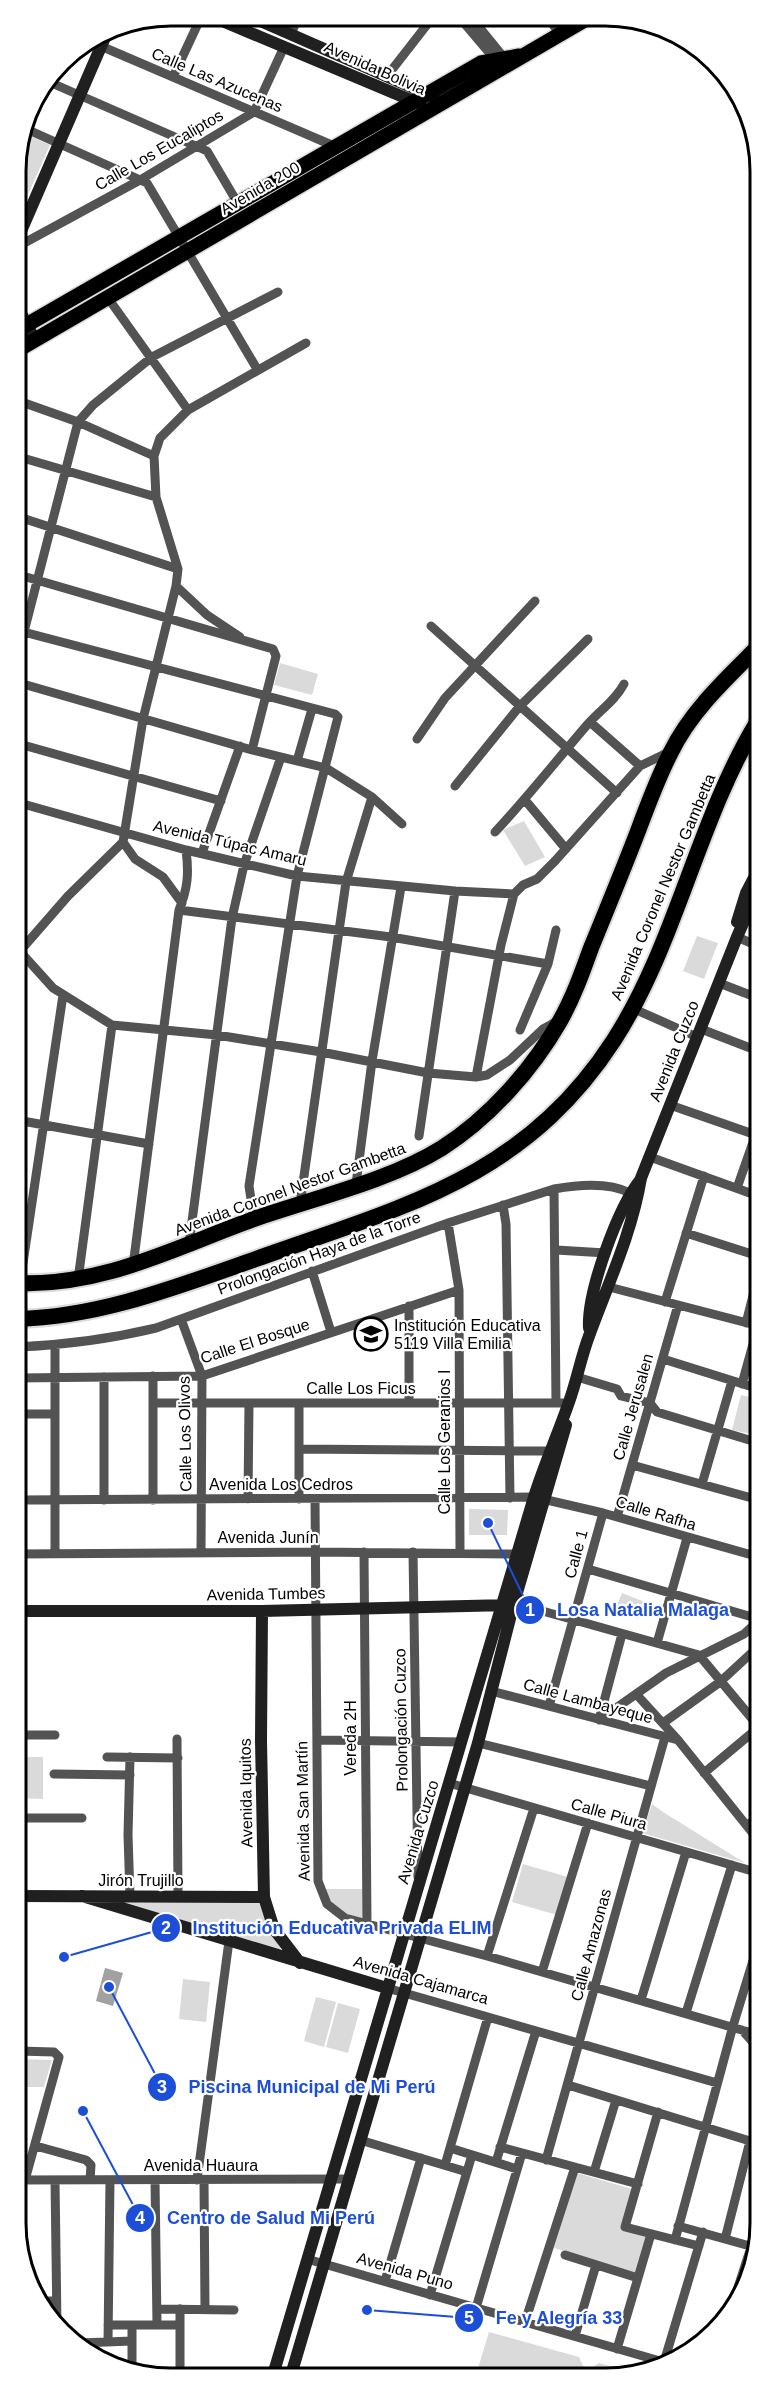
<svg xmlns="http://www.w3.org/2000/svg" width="775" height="2393" viewBox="0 0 775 2393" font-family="Arial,sans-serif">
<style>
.green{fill:#dadada}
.water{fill:#a1a1a1}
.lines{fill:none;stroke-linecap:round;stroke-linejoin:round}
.primary-casing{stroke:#dbdbdb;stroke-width:18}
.highway-casing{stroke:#dbdbdb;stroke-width:20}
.street{stroke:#535353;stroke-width:9}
.secondary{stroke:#202020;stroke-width:12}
.primary{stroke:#000;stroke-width:15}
.highway{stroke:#000;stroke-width:16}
.labels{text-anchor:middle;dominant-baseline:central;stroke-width:4.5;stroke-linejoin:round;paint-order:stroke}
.street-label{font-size:16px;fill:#000;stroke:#fff}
.poi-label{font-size:16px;fill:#000;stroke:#fff;text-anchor:start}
.rim{fill:none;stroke:#000;stroke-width:3}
.leader{fill:none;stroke:#1d4ed8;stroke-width:2}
.callout-dot{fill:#1d4ed8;stroke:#fff;stroke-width:2}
.mark-label{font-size:18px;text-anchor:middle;font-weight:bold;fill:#fff}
.callout-label{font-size:18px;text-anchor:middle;font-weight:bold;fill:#1d4ed8;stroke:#fff;stroke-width:4.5;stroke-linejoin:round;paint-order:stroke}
</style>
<rect width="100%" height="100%" fill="#fff"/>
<path class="green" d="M23,133L50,145L15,224V160Z
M280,663L318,674L312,695L274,685Z
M524,821L545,857L525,866L503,830Z
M697,936L718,943L704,979L683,971Z
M741,1395L759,1399V1423L756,1435L732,1430Z
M469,1509L508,1510L507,1535H469Z
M622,1593L645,1602L638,1619L615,1610Z
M17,1757H43V1799L17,1798Z
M652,1804L663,1812L745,1863L642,1833Z
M523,1864L568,1877L557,1915L512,1902Z
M323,1889H363L364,1919C340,1914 334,1911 323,1889Z
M113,1898L258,1899L282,1946L279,1950L112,1903Z
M183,1979L210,1982L206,2022L179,2019Z
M316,1997L336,2002L324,2047L304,2041Z
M338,2003L360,2009L348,2053L326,2047Z
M18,2059L52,2060L44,2087H20L18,2084Z
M577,2173L632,2189L623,2227L647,2236L636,2273L554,2248Z
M489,2332L579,2357L583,2366L590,2369L599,2363L637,2374L476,2375Z"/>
<path class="water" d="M105,1968L123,1973L113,2006L96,2001Z"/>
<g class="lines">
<g class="primary-casing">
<path id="primary" d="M16,331L481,63L519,56
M16,351L588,18"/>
</g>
<g class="highway-casing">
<path id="highway" d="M17,1283C102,1287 176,1247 254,1219C314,1198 389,1181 442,1148C489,1118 532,1070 560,1021C573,998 582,973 591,948C607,909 623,870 638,831C648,804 658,777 671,752C691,711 726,679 758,647
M17,1319C100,1317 179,1286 256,1259C401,1207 524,1179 614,1040C677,942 697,821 758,721"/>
</g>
<path class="street" d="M414,17L428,23
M459,17L498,63
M471,17L506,60
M547,17L560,34
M291,34L299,16
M89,41L334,146
M387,76L433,17
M173,77L202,15
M47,81L207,151L237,202
M24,128L147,183L257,369
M15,248L140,180L254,112L284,47
M108,298L188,410
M16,400L78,422L154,456
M16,456L156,497
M16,516L178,569
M16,574L273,649L276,656L252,750
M176,586L207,615L240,637
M431,626L617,793
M16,630L335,714L338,717L297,876L249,1186L254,1219
M16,663L78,422L93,405L152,357L278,292
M16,682L252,750L326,768L372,797L402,824
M590,722L640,766
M417,739L445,698L535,601
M16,743L221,801
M297,761L312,709
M455,786L519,707L588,639
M525,800L566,849
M16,802L186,850L297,876L455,891L514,894
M495,832C527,798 556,761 587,725C599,711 615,701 624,684
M202,853L240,746
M182,903L163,877L135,859L123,842L143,719L176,586L178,569L156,497L154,456L160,438L188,410L306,343
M179,910L391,937L548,964
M737,937L758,946
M16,947L53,988L112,1025L217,1035L321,1052L428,1073L476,1077L487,1075L510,1060L543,1029L556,1022
M16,964L20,951L68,896L123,842
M719,983L758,998
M632,1008L697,1037
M701,1029L758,1051
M520,1030L548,964L556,930
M476,1077L501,945L514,894L523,885L537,879L555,861L640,766L671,751
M670,1105L756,1135
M17,1120L149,1144
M419,1136L455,891
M650,1157L758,1196
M356,1184L372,1061L401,887
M737,1188L758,1128
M554,1189L556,1403
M300,1204L346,882L372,797
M503,1205L506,1224L510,1498
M448,1223L459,1290L460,1552
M686,1233L758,1256
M189,1244L232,918L244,865L281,757
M556,1250L606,1253
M133,1266L179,910C188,888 189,873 186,850
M312,1271L331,1332
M78,1280L112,1025
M20,1283L63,995
M609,1287L759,1326
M665,1302L704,1176
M409,1306V1403
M181,1319L202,1376L201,1553
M746,1323L758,1276
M17,1347C64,1345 110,1339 156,1328L448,1223L554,1189C576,1185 609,1182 630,1193
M663,1359L759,1389
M153,1376V1500
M104,1377V1500
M577,1377L617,1389L621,1396L650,1403L657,1412L759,1443
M17,1378L202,1376L459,1290
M742,1384L758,1326
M153,1403H569
M299,1403V1499
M17,1414H55
M299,1449L549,1451
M632,1465L759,1500
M702,1484L732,1381
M248,1499L249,1403
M315,1499L318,1881L327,1904L345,1918L487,1956L759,2035
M17,1500L534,1497L603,1513L759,1557
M617,1517L678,1305
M364,1552L367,1924
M413,1552L418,1877
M17,1554L316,1552L518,1554
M55,1554V1345
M588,1569L759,1619
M514,1603L699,1655L759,1727
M657,1643L687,1538
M491,1691L678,1740
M637,1695L678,1740L759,1841
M549,1706L603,1513
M599,1720L666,1673L744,1634L759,1620
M599,1720L622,1634
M663,1723L720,1682L759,1646
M17,1735H55
M177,1739L178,1897
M317,1740L462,1742
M478,1743L651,1786
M107,1757L178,1758
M704,1773L759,1727
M54,1774L130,1775
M449,1783L759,1873
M17,1818H82
M747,1826L759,1816
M130,1896L128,1835L130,1757
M487,1956L534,1808
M542,1972L588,1823
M387,1988L717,2083
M641,2000L686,1852
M686,2013L732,1865
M742,2030L759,2049
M18,2051L54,2052L59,2057L25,2180
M568,2085L750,2141L725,2239
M658,2112L625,2227L699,2246
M360,2140L467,2172
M36,2146L86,2160L91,2165L90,2180
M500,2147L638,2184
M450,2148L517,2169
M546,2160L665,1737
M496,2162L536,2031
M445,2165L488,2017
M594,2172L616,2100
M18,2180L348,2179
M55,2180L57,2325
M155,2180L157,2325
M197,2180L229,1941
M204,2180L205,2309
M678,2226L750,2246
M675,2240L733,2026L759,1941
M565,2255L638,2278
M307,2259L667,2363
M385,2281L421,2158
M430,2295L472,2155
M44,2301H56
M476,2308L522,2153
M157,2309L234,2310
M180,2309V2375
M730,2312L756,2232
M525,2322L575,2167
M108,2325H179
M575,2336L596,2265
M108,2342L110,2180
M80,2343L132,2341
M617,2349L651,2234
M664,2362L703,2232
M132,2370V2325"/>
<path class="secondary" d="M208,15L420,104
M249,16L434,97
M15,245L109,28
M16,304L35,340
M737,922L746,893L758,870
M589,1328C587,1292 618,1207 641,1179
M17,1611H262L508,1605
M262,1611L261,1740L264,1897L274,1929L300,1963
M17,1896L264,1897
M82,1896L387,1988
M273,2375L534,1497C544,1465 558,1434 569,1402C577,1380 581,1357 589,1336C608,1284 632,1233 641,1178L737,937L758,889
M291,2375L478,1743L514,1603L566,1425"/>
<use href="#primary" class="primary"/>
<use href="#highway" class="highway"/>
</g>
<defs>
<g id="school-ring" transform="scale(1.725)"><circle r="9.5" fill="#fff" stroke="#000" stroke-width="1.5"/><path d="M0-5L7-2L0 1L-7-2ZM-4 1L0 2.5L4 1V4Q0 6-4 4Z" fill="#000"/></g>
</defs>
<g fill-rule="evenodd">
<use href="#school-ring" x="371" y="1334"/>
</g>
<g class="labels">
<g class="street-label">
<text transform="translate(375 68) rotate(24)">Avenida Bolivia</text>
<text transform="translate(217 80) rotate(23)">Calle Las Azucenas</text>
<text transform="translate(159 150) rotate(-30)">Calle Los Eucaliptos</text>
<text transform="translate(260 188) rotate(-30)">Avenida 200</text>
<text transform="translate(230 843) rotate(13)">Avenida Túpac Amaru</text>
<text transform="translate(663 887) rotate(-67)">Avenida Coronel Nestor Gambetta</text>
<text transform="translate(674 1051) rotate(-68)">Avenida Cuzco</text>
<text transform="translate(290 1189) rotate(-20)">Avenida Coronel Nestor Gambetta</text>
<text transform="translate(319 1253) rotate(-20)">Prolongación Haya de la Torre</text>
<text transform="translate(255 1341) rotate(-18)">Calle El Bosque</text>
<text x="361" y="1388">Calle Los Ficus</text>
<text transform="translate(633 1407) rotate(-74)">Calle Jerusalen</text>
<text transform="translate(185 1434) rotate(-91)">Calle Los Olivos</text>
<text transform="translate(444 1442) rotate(-90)">Calle Los Geranios I</text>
<text x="281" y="1484">Avenida Los Cedros</text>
<text transform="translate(656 1513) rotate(17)">Calle Rafha</text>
<text x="268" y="1537">Avenida Junín</text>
<text transform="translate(576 1554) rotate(-75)">Calle 1</text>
<text transform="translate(266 1594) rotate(-1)">Avenida Tumbes</text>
<text transform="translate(588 1701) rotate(15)">Calle Lambayeque</text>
<text transform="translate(401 1720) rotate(-91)">Prolongación Cuzco</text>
<text transform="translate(350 1738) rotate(-90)">Vereda 2H</text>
<text transform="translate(246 1793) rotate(-91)">Avenida Iquitos</text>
<text transform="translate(303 1811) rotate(-91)">Avenida San Martín</text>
<text transform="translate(609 1814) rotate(16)">Calle Piura</text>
<text transform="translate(418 1832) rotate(-73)">Avenida Cuzco</text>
<text x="141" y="1880">Jirón Trujillo</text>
<text transform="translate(591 1945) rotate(-75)">Calle Amazonas</text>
<text transform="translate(421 1980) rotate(16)">Avenida Cajamarca</text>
<text x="201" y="2165">Avenida Huaura</text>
<text transform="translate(405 2271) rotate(16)">Avenida Puno</text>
</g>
<g class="poi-label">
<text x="394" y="1325">Institución Educativa<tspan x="394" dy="18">5119 Villa Emilia</tspan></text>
</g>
</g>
<path d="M0 0H775V2393H0ZM171 26H605A145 145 0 0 1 750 171V2223A145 145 0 0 1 605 2368H171A145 145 0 0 1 26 2223V171A145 145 0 0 1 171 26Z" fill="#fff" fill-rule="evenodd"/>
<path class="rim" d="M171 26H605A145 145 0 0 1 750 171V2223A145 145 0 0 1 605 2368H171A145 145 0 0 1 26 2223V171A145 145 0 0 1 171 26Z"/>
<path class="leader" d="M488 1523L530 1610M64 1957L166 1928M109 1987L162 2087M83 2111L140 2218M367 2310L469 2318"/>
<g class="callout-dot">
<circle cx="488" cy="1523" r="6"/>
<circle cx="64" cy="1957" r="6"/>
<circle cx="109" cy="1987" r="6"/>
<circle cx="83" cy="2111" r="6"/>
<circle cx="367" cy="2310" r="6"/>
<circle cx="530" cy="1610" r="15"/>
<circle cx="166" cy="1928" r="15"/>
<circle cx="162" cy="2087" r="15"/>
<circle cx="140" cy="2218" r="15"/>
<circle cx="469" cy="2318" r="15"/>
</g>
<g class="mark-label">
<text x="530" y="1616">1</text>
<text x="166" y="1934">2</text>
<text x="162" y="2093">3</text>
<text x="140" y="2224">4</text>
<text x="469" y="2324">5</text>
</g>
<g class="callout-label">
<text x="643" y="1616">Losa Natalia Malaga</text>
<text x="342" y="1934">Institución Educativa Privada ELIM</text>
<text x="312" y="2093">Piscina Municipal de Mi Perú</text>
<text x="271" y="2224">Centro de Salud Mi Perú</text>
<text x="559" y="2324">Fe y Alegría 33</text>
</g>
</svg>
